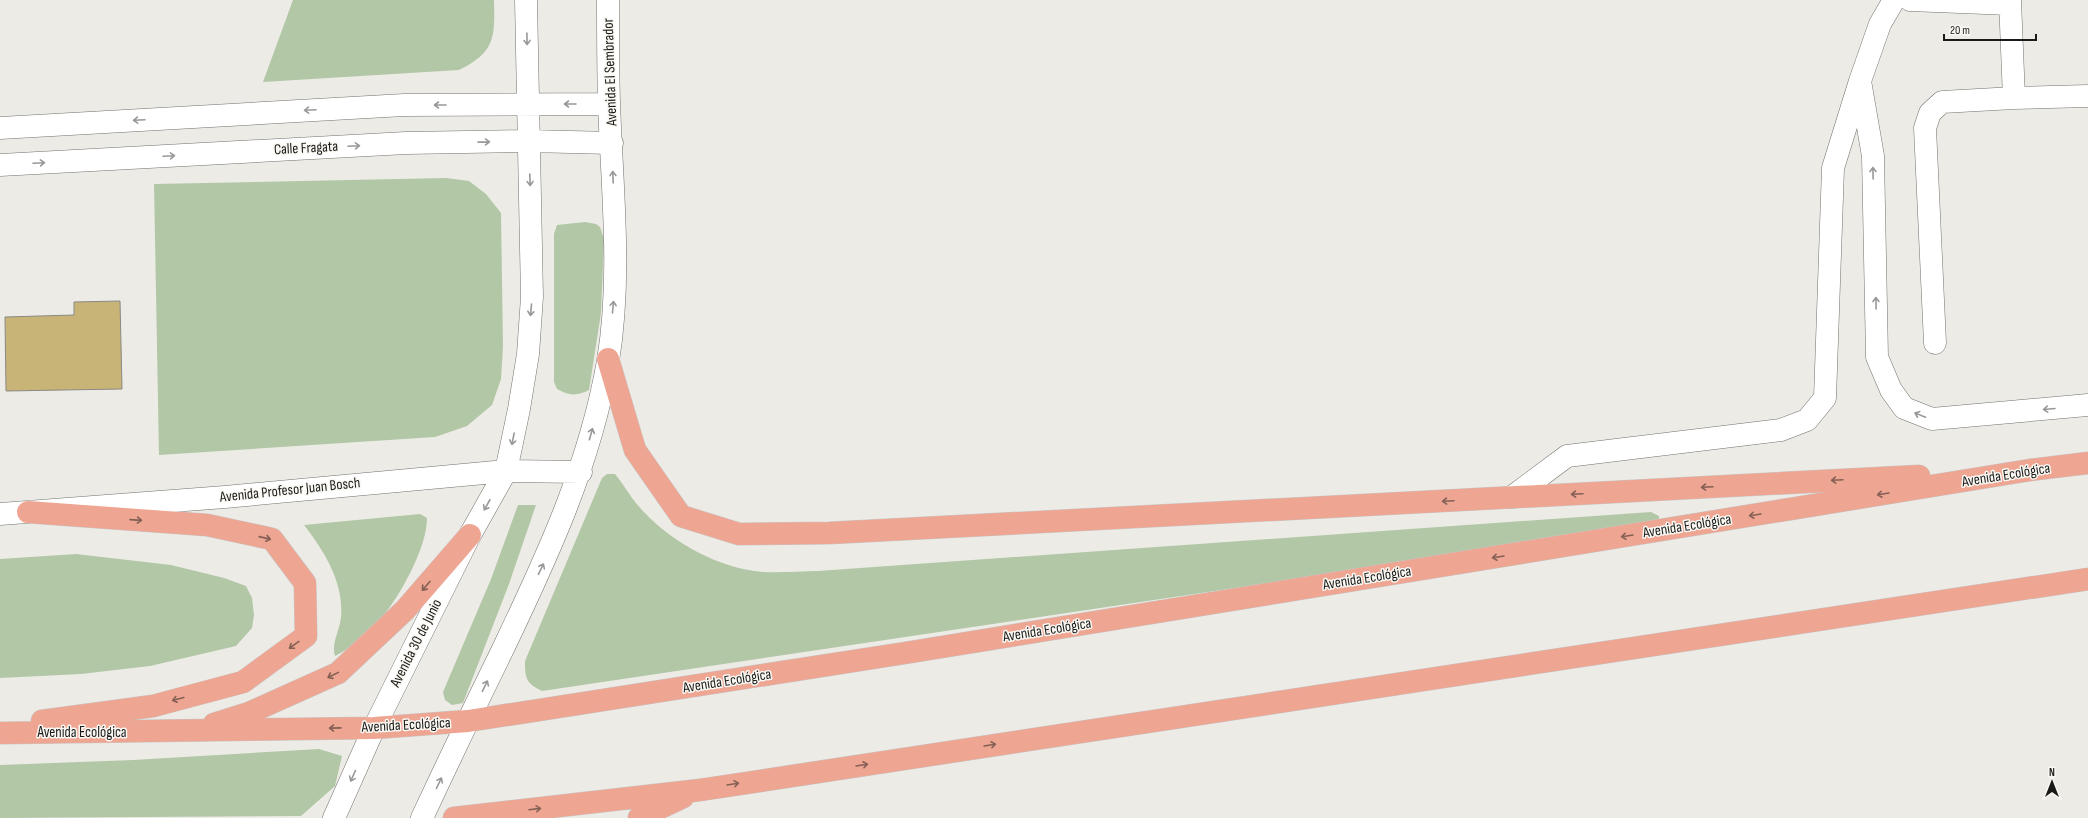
<svg xmlns="http://www.w3.org/2000/svg" width="2088" height="818" viewBox="0 0 2088 818" font-family="'Sofia Sans Condensed',sans-serif">
<style>
.green{fill:#b2c7a6}
.building{fill:#c8b477;stroke:#8b8985}
.lines{fill:none;stroke-linecap:round;stroke-linejoin:round}
.minor-casing{stroke:#73716d;stroke-width:23}
.major-casing{stroke:#c8c8c8;stroke-width:23}
.minor{stroke:#fff;stroke-width:22}
.major{stroke:#eea592;stroke-width:22}
.oneway{stroke:#989897}
.oneway2{stroke:#846055}
.labels{text-anchor:middle;dominant-baseline:central;stroke-width:3;stroke-linejoin:round;paint-order:stroke}
.street-label{font-size:15px;fill:#1a1a18;stroke:#faf8f3}
</style>
<rect width="100%" height="100%" fill="#edebe6"/>
<path class="green" d="M293,0H494C495,38 495,52 459,70L263,82Z
M446,178L469,181L486,194L501,213L503,346L501,379L492,405L467,426L435,437L159,455L154,184Z
M585,222L596,224L600,227L604,239L601,313L589,390C577,396 569,396 557,389L554,382V234L557,225Z
M607,474H615C625,486 632,500 643,511C673,543 718,568 763,572C781,573 800,571 818,571L1651,512L1659,516V522L1651,526L542,691C526,683 525,679 525,661L602,478Z
M518,505H536L509,584L463,703L452,705L445,700L443,692L491,579Z
M420,514L427,518C427,547 402,592 384,615C372,631 352,648 335,656C331,643 340,630 341,617C344,582 324,551 304,525Z
M76,554L171,565L224,578L246,586L252,598L254,615L252,628L236,646L150,666L81,674L0,678V559Z
M319,749L342,756L335,786L301,816L0,818V765L133,760Z"/>
<path class="building" d="M120,301L122,389L6,391L5,317L74,315V302Z"/>
<g class="lines">
<g class="minor-casing">
<path id="minor" d="M1910,0L2010,4
M1860,81L1880,24L1894,0
M2014,98L2088,96
M0,128L404,105L609,104
M0,165L406,143L529,141L612,143
M1935,343L1925,128L1930,113L1942,102L2014,98L2010,0
M1512,497L1567,456L1781,430L1807,420L1825,398L1833,168L1860,81L1873,156L1877,357L1891,390L1904,408L1932,419L2088,405
M0,514L225,497L506,471L581,472
M334,818L374,728L470,535L506,471L519,409L528,354L532,297L526,0
M422,818C448,762 475,706 502,651C547,557 590,465 608,361C622,276 612,189 609,103C608,69 608,34 608,0"/>
</g>
<g class="major-casing">
<path id="major" d="M608,359L635,450L681,516L739,534L829,533L1919,476
M28,512L207,525L272,539L305,583L306,636L243,682L153,706L42,721
M214,724L249,713L338,673L405,610L470,535
M0,733L374,728L468,721L905,653L2030,470L2088,463
M454,818L700,790L2088,579
M639,818L683,797"/>
</g>
<use href="#minor" class="minor"/>
<use href="#major" class="major"/>
</g>
<defs><path id="oneway-shaft" d="M-6 0H5M1.5-3L5.5 0L1.5 3" fill="none" stroke-width="1.6" stroke-linecap="round" stroke-linejoin="round"/></defs>
<g class="oneway">
<use href="#oneway-shaft" transform="translate(527 39) rotate(89)"/>
<use href="#oneway-shaft" transform="translate(570 104) rotate(-180)"/>
<use href="#oneway-shaft" transform="translate(440 105) rotate(180)"/>
<use href="#oneway-shaft" transform="translate(310 110) rotate(177)"/>
<use href="#oneway-shaft" transform="translate(139 120) rotate(177)"/>
<use href="#oneway-shaft" transform="translate(484 142) rotate(-1)"/>
<use href="#oneway-shaft" transform="translate(354 146) rotate(-3)"/>
<use href="#oneway-shaft" transform="translate(169 156) rotate(-3)"/>
<use href="#oneway-shaft" transform="translate(39 163) rotate(-3)"/>
<use href="#oneway-shaft" transform="translate(1873 173) rotate(-91)"/>
<use href="#oneway-shaft" transform="translate(613 177) rotate(-92)"/>
<use href="#oneway-shaft" transform="translate(530 180) rotate(88)"/>
<use href="#oneway-shaft" transform="translate(1876 303) rotate(-91)"/>
<use href="#oneway-shaft" transform="translate(613 307) rotate(-85)"/>
<use href="#oneway-shaft" transform="translate(531 310) rotate(95)"/>
<use href="#oneway-shaft" transform="translate(2049 409) rotate(175)"/>
<use href="#oneway-shaft" transform="translate(1920 415) rotate(-158)"/>
<use href="#oneway-shaft" transform="translate(591 434) rotate(-74)"/>
<use href="#oneway-shaft" transform="translate(513 439) rotate(101)"/>
<use href="#oneway-shaft" transform="translate(487 505) rotate(119)"/>
<use href="#oneway-shaft" transform="translate(541 569) rotate(-64)"/>
<use href="#oneway-shaft" transform="translate(485 686) rotate(-64)"/>
<use href="#oneway-shaft" transform="translate(353 776) rotate(114)"/>
<use href="#oneway-shaft" transform="translate(439 783) rotate(-65)"/>
</g>
<g class="oneway2">
<use href="#oneway-shaft" transform="translate(1837 480) rotate(177)"/>
<use href="#oneway-shaft" transform="translate(1707 487) rotate(177)"/>
<use href="#oneway-shaft" transform="translate(1577 494) rotate(177)"/>
<use href="#oneway-shaft" transform="translate(1883 494) rotate(171)"/>
<use href="#oneway-shaft" transform="translate(1448 501) rotate(177)"/>
<use href="#oneway-shaft" transform="translate(1755 515) rotate(171)"/>
<use href="#oneway-shaft" transform="translate(136 520) rotate(4)"/>
<use href="#oneway-shaft" transform="translate(1627 536) rotate(171)"/>
<use href="#oneway-shaft" transform="translate(265 538) rotate(13)"/>
<use href="#oneway-shaft" transform="translate(1498 557) rotate(171)"/>
<use href="#oneway-shaft" transform="translate(426 586) rotate(131)"/>
<use href="#oneway-shaft" transform="translate(294 645) rotate(144)"/>
<use href="#oneway-shaft" transform="translate(333 675) rotate(154)"/>
<use href="#oneway-shaft" transform="translate(178 699) rotate(165)"/>
<use href="#oneway-shaft" transform="translate(335 728) rotate(179)"/>
<use href="#oneway-shaft" transform="translate(990 745) rotate(-9)"/>
<use href="#oneway-shaft" transform="translate(862 765) rotate(-9)"/>
<use href="#oneway-shaft" transform="translate(733 784) rotate(-9)"/>
<use href="#oneway-shaft" transform="translate(535 809) rotate(-7)"/>
</g>
<g class="labels">
<g class="street-label">
<text transform="translate(610 72) rotate(-92)">Avenida El Sembrador</text>
<text transform="translate(306 148) rotate(-3)">Calle Fragata</text>
<text transform="translate(2006 475) rotate(-9)">Avenida Ecológica</text>
<text transform="translate(290 490) rotate(-6)">Avenida Profesor Juan Bosch</text>
<text transform="translate(1687 526) rotate(-9)">Avenida Ecológica</text>
<text transform="translate(1367 578) rotate(-9)">Avenida Ecológica</text>
<text transform="translate(1047 630) rotate(-9)">Avenida Ecológica</text>
<text transform="translate(416 643) rotate(-63)">Avenida 30 de Junio</text>
<text transform="translate(727 681) rotate(-9)">Avenida Ecológica</text>
<text transform="translate(406 725) rotate(-3)">Avenida Ecológica</text>
<text x="82" y="732">Avenida Ecológica</text>
</g>
</g>
<g transform="translate(2052 782)" stroke="#faf8f3" stroke-width="3" paint-order="stroke">
<path d="M0-3L7 15L0 10L-7 15Z" fill="#1a1a18"/>
<text y="-6" font-size="11" font-weight="bold" text-anchor="middle" fill="#1a1a18">N</text>
</g>
<path d="M1944 34v6h92v-6" fill="none" stroke="#1a1a18" stroke-width="2"/>
<text x="1950" y="34" font-size="12" fill="#1a1a18" stroke="#faf8f3" stroke-width="3" paint-order="stroke">20 m</text>
</svg>
